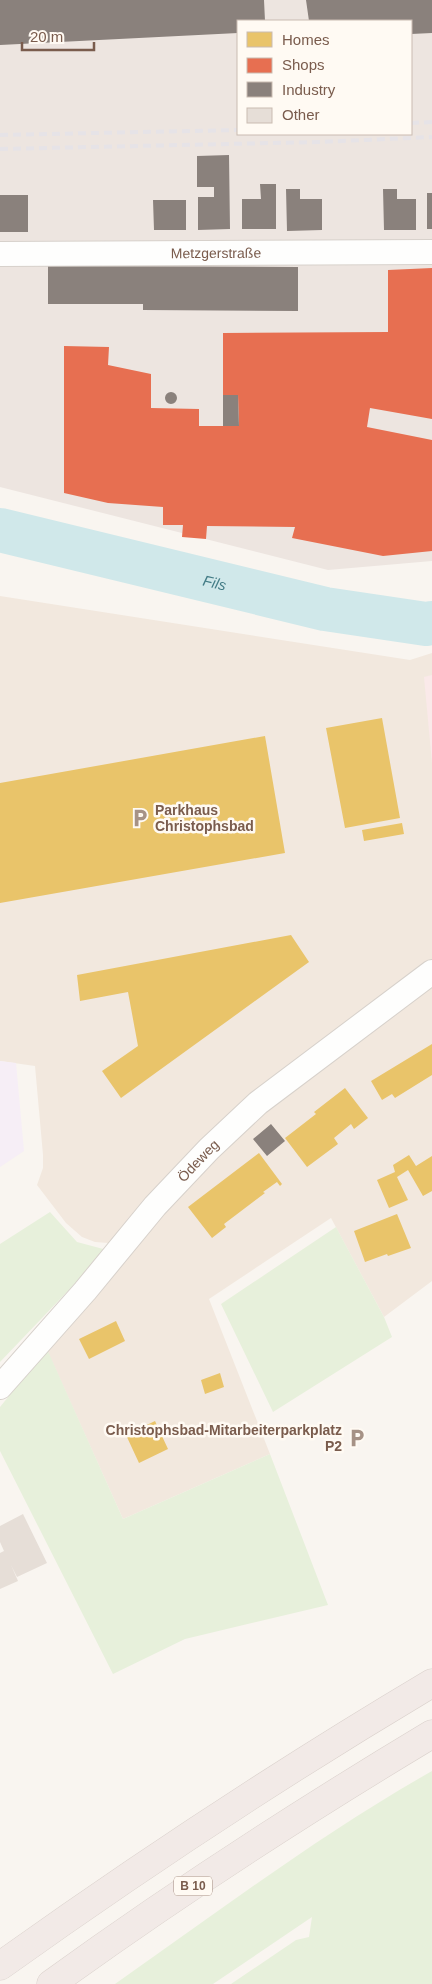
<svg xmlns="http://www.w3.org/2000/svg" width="432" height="1984" viewBox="0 0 432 1984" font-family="Arial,sans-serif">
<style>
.residential{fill:#f2e8de}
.industrial{fill:#ede5e0;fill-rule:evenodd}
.education{fill:#f6eef6}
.medical{fill:#fae9e9}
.green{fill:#e7f0db}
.homes{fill:#e9c46a}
.shops{fill:#e76f51}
.industry{fill:#8a817c}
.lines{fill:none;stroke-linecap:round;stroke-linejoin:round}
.river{stroke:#d0e8ea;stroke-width:44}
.building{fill:#e6ded7}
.street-casing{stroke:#d7d1cb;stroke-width:26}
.highway-casing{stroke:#dad1cc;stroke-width:29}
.street{stroke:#fefefd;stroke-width:24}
.highway{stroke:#f2eae7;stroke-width:28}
.rail{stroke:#e6e3e7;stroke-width:4;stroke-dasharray:8 5;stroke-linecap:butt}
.labels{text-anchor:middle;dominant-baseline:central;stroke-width:5;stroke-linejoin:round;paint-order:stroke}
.shield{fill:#fffaf3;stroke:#a28b7f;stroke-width:1}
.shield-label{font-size:12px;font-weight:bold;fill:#7a5c4d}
.street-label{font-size:14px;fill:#7a5c4d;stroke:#fffaf3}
.poi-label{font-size:14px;font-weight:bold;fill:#7a5c4d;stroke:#fffaf3;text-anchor:start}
.water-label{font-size:15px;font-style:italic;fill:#437c86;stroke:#fffaf3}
</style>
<rect width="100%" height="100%" fill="#f9f5f0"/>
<path class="residential" d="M0,596L410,660L432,653V1281L384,1317L331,1218L209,1299L270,1454L123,1519L42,1339L122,1244L95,1242L82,1237L66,1223L37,1185L43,1168V1155L35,1066L0,1061Z"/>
<path class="industrial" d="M0,0H432V561L328,570L0,487ZM238,21H411V134H238Z"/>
<path class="education" d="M0,1061L16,1063L24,1151L0,1167Z"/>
<path class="medical" d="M432,675V763L424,677Z"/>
<path class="green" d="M50,1212L77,1242L107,1250L0,1362V1244Z
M336,1227L384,1317L392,1337L273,1412L221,1304Z
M47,1349L123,1519L270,1454L328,1605L185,1639L113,1674L0,1451V1407Z
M432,1771V1984H231L296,1940L309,1937L312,1917L213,1984H115C219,1911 321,1834 432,1771Z"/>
<path class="homes" d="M382,718L400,818L345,828L326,728Z
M265,736L285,853L0,903V783Z
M402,823L404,834L364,841L362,830Z
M291,935L309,962L121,1098L102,1071L138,1046L128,992L80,1001L77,975Z
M432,1044V1075L395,1098L392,1094L382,1100L371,1081Z
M345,1088L368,1118L354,1129L351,1124L334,1138L338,1144L307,1167L285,1138L316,1114L314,1112Z
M259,1153L282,1184L280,1186L277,1182L263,1192L265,1193L224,1224L226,1227L212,1238L188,1207Z
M409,1155L416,1166L432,1156V1191L423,1196L408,1170L397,1177L408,1200L389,1208L377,1180L395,1172L393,1165Z
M397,1214L411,1248L388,1256L387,1254L365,1262L354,1231Z
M116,1321L125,1341L89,1359L79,1339Z
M220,1373L224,1387L205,1394L201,1380Z
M155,1421L168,1449L139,1463L126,1435Z"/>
<path class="shops" d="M432,268V419L370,408L367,427L432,440V551L383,556L292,538L295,527L207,526L206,539L182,537L183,525H163V507L108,503L64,493V346L109,347L108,365L151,374V408L199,409V426H239L238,395H223V333L388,332V270Z"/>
<path class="industry" d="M0,0H264L265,21H238V33L0,45Z
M306,0H432V33L411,34V21H309Z
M229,155L230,229L198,230V197H214V187H197V156Z
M260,184H276V229H242V199H261Z
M286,189H300V199H322V230L287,231Z
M383,189H397V199H416V230H384Z
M427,193H432V229H427Z
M0,195H28V232H0Z
M153,200H186V230H154Z
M48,266L298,267V311L143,310V304H48Z
M165 398a6 6 0 1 1 12 0a6 6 0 1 1-12 0Z
M223,395H238L239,426H223Z
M271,1124L285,1141L267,1156L253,1139Z"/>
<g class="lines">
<path class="river" id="s1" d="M0,530L325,609L426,624L432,623"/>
</g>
<path class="building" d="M23,1514L47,1563L17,1577L11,1565L18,1581L0,1589V1553L4,1551L0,1542V1526Z"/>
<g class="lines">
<g class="street-casing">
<g id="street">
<path id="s2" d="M0,254L432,252"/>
<path id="s3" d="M0,1387L85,1291L155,1206L209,1149L258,1103L432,972"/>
</g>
</g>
<g class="highway-casing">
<path id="highway" d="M0,1966C140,1866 284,1771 432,1683
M51,1984C174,1895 302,1812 432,1734"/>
</g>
<use href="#street" class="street"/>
<use href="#highway" class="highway"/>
<path class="rail" d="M411,123L432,122
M0,135L238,130
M0,149L318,142L432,137"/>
</g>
<defs>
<g id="parking-bare" transform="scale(1.5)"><path d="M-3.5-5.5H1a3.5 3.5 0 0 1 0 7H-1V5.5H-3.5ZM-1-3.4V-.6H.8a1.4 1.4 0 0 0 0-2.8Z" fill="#a69286" stroke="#fffaf3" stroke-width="2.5" paint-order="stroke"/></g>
</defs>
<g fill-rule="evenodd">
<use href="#parking-bare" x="140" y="818"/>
<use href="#parking-bare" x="357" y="1438"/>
</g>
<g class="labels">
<rect class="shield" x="174" y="1876.5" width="38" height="19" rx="4"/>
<g class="shield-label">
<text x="193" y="1886">B 10</text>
</g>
<g class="street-label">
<text stroke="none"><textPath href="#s2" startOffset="216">Metzgerstraße</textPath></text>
<text stroke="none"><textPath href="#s3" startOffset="301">Ödeweg</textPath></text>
</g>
<g class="poi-label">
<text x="155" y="810">Parkhaus<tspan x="155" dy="16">Christophsbad</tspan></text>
<text x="342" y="1430" text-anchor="end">Christophsbad-Mitarbeiterparkplatz<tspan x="342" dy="16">P2</tspan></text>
</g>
<g class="water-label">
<text stroke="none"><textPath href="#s1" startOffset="221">Fils</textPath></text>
</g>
</g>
<rect x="237" y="20" width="175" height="115" fill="#fffaf3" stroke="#cabbb1"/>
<rect x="247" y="32" width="25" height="15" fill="#e9c46a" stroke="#cabbb1"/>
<text x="282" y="45" font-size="15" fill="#7a5c4d">Homes</text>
<rect x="247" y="58" width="25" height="15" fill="#e76f51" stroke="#cabbb1"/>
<text x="282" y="70" font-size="15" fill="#7a5c4d">Shops</text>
<rect x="247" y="82" width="25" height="15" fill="#8a817c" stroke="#cabbb1"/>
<text x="282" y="95" font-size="15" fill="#7a5c4d">Industry</text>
<rect x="247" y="108" width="25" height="15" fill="#e6ded7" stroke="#cabbb1"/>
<text x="282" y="120" font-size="15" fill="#7a5c4d">Other</text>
<path d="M22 42v8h72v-8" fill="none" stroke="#7a5c4d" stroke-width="2.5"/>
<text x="30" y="42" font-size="15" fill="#7a5c4d" stroke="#fffaf3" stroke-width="4" paint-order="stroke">20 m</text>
</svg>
